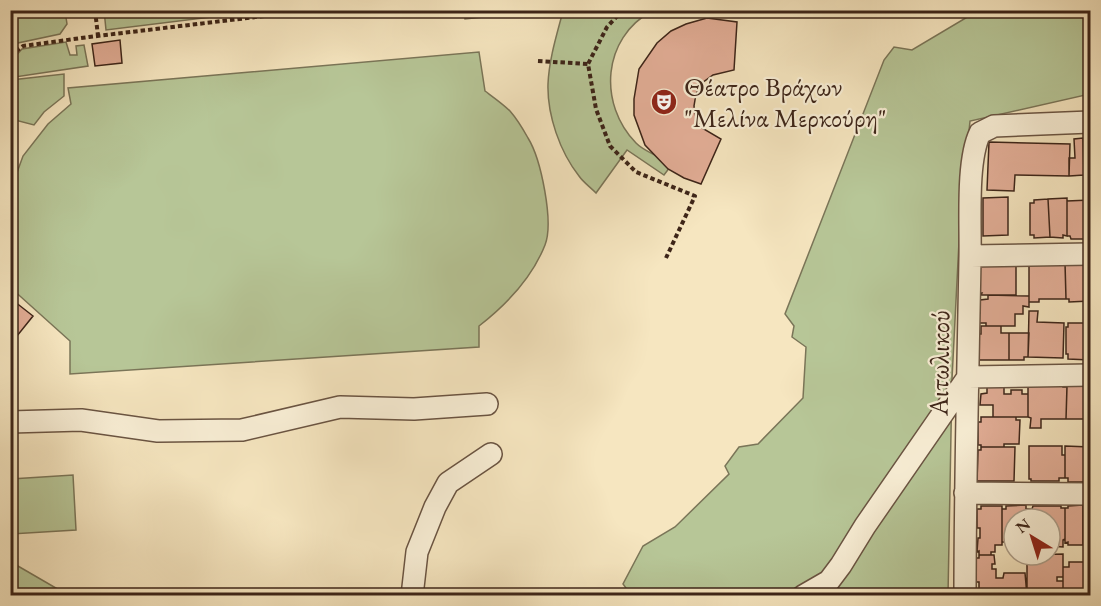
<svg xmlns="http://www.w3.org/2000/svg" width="1101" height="606" viewBox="0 0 1101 606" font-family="'EB Garamond',serif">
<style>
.green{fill:#b7c697;stroke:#7a7558;stroke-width:1.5}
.building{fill:#e3ae97;stroke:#3c2418;stroke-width:1.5}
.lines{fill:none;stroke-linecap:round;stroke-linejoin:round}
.minor-casing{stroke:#6a5442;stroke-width:24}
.path{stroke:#3c2418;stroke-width:4;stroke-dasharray:4.5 3;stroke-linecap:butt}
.minor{stroke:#f9efd6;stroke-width:21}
.labels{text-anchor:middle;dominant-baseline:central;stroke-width:4.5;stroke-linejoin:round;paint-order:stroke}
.poi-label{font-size:27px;fill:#3c2418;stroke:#f9efd6;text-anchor:start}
.street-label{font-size:27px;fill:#3c2418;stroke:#f9efd6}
</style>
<rect width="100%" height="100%" fill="#f6e6c0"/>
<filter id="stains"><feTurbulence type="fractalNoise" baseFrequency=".00333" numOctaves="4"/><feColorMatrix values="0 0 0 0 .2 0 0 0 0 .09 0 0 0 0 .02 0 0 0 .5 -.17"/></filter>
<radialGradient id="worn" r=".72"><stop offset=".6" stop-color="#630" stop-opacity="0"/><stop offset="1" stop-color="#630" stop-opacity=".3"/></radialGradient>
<path class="green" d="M11,10L65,11L67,24L60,34L18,43L11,51Z
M104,10H260V11L106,30Z
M464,11V10L540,11L465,19Z
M563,11H652C602,38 598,104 636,143C645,152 661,158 673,163L664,175L627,150L596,193C590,187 583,182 579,176C560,152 547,115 548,84C549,59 557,34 563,11Z
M995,11H1090V94L970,121L960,222L952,379L948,595H821L815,581L777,595H631L623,584L643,546L675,527L729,474L725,466L739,447L758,444L803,398L806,347L792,337L794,326L785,314L884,60L894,47L912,50L969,16Z
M66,42L70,55H77L76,46L84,45L88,66L15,77L11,61L22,49Z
M479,52L485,91C493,97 503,104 510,111C517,119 523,129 528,138C541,159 554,222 545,245C532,278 506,305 479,326V347L70,374V341L11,288V189L23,156L48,124L71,104L68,88Z
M64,74V96L44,112L34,125L11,119V80Z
M73,475L76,530L11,534V479Z
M11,562L68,595H11Z"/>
<path class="building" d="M707,18L737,22L734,70L713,75L702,83L696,94L694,106L696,118L702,128L721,139L701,184L684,178L668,169L645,145L634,115V99L639,69L657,43L671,31L686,24Z
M120,40L122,63L95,66L92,44Z
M1083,138L1084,175L1069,176V158H1075L1074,139Z
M989,142L1070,144L1069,176L1015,175L1014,191L987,190Z
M1084,168H1090V184H1084Z
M1008,197V235L983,236V198Z
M1067,198V236L1063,235V238L1050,237L1048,199Z
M1048,199L1050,237L1034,238V235H1030V203H1034V200Z
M1090,200V239H1071L1070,236H1067V201Z
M1090,261V301L1069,302V299H1066L1065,262Z
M979,262H1016V295H981L982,293H979Z
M1029,264H1065L1066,299H1039V302H1029Z
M988,295L1029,296V307L1023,306V314H1015V326H986V323H978V313H980V300L988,299Z
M10,298L33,316L17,336L10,330Z
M1029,311H1038L1037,322L1064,323L1063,358L1028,357Z
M1068,323H1090V360L1068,359V354H1066V327H1068Z
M981,326H1001V333H1009V360H979L978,334H981Z
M1009,333H1029L1028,357H1024V360H1009Z
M1063,383V387H1067L1066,419H1041V428H1030L1031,418L1028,417V386Z
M1067,385H1090V419H1066Z
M987,386L1004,387V394H1011V390H1022V394H1028V417H993V405H980L981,394L987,393Z
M981,417H1016V420H1020L1019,444H1004V447H981V445H978V422H981Z
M1029,446H1062V455H1065V478H1059V481H1031V479H1029Z
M1065,446L1090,447V482H1068V478H1065Z
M981,447H1015L1014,481H977L978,450H981Z
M1026,505V509H1029V519H1014V542H1002V509H1006V506Z
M1083,505H1090V545H1083Z
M1083,505V545H1068V542L1065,543V508H1068V506Z
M981,506H1002V545H995V552H991V555H979V551L977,552L978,538H980V528H977V509H981Z
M1033,506H1061V508H1065V539L1063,540V547L1050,546V519H1029V509H1032Z
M1063,554V577H1057V581H1063V596H1027V555Z
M979,555H994L995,564H992V569H996V578H1003L1004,573H1025L1027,596H979V582H976V558H979Z
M1069,562H1088L1090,564V596H1063V567H1069Z"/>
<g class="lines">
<g class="minor-casing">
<path id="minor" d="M971,256L1090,254
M10,422L81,420L158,431L242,430L340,407L414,409L487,404
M965,493L1090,494
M412,596L417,552L435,507L448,483L491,454
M803,596L829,581L841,565L865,526L968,377L1090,375
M965,596C965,483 968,371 970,259C971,225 966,162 980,133L994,126L1090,122"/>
</g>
<path class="path" d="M95,10L98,36
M623,10L607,27L588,64L596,109L610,146L636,172L695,196L666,258
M10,56L23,46L89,37L314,10
M538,61L588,64"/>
<use href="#minor" class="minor"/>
</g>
<defs>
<g id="theatre-disc" transform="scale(1.35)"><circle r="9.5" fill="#8f2418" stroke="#f9efd6"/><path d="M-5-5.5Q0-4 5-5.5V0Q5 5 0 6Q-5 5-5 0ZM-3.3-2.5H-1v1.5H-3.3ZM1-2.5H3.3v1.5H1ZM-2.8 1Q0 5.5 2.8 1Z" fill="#fff"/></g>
</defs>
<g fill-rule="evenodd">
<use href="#theatre-disc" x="664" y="102"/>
</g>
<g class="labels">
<g class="poi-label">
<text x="684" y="86">Θέατρο Βράχων<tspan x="684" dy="31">"Μελίνα Μερκούρη"</tspan></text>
</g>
<g class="street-label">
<text transform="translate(939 363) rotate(-89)">Αιτωλικού</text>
</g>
</g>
<rect width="1101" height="606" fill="none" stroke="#f6e6c0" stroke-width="36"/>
<rect x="12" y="12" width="1077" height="582" fill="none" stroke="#3c2418" stroke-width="3"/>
<rect x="18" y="18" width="1065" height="570" fill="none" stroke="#3c2418" stroke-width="1.5"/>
<g transform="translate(1032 537) rotate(322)"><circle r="28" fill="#f9efd6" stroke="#ad9e8a" stroke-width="1.5"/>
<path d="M0-4.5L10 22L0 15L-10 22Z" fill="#8f2418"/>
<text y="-9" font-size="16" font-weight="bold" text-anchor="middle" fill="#3c2418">N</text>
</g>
<rect width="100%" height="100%" filter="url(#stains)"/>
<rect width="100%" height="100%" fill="url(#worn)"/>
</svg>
